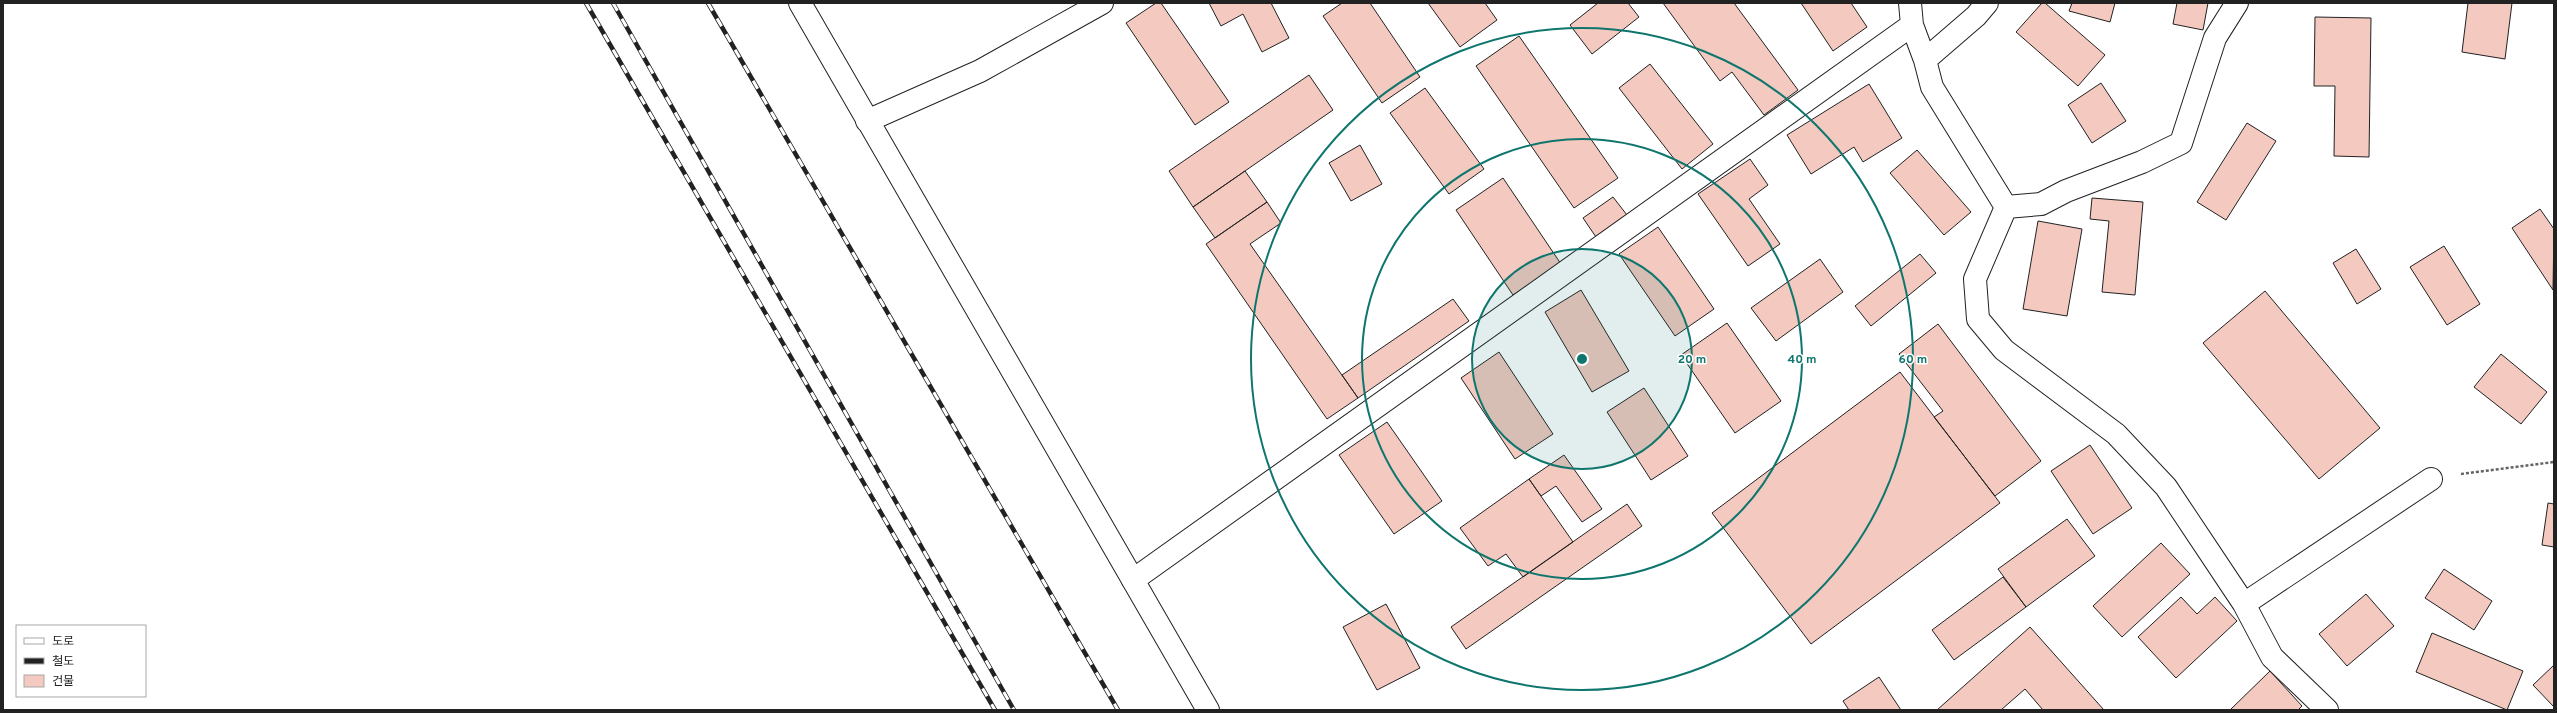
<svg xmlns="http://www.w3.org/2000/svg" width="2557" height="713" viewBox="0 0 2557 713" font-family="Overpass,'Noto Sans KR',sans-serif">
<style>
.building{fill:#f3c9c0;stroke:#222}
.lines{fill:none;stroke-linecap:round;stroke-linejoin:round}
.street-casing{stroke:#222;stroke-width:24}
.secondary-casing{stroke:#222;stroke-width:24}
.path{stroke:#646464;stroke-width:2.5;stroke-dasharray:3 2;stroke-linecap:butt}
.street{stroke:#fff;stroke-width:22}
.secondary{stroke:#fff;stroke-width:22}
.rail-casing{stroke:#222;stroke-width:4.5}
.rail{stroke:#fff;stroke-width:3;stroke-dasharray:9;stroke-linecap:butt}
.ring{fill:none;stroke:#0f766e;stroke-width:2}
.centre{fill:#0f766e;stroke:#fff;stroke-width:2}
.ring-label{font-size:12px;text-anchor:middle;font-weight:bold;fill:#0f766e;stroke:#fff;stroke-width:3;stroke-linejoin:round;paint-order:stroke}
</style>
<rect width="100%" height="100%" fill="#fff"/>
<path class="building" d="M1156,3H1161L1229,102L1195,125L1126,23Z
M1209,3H1271L1289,38L1262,52L1243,14L1221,26Z
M1342,3H1370L1420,77L1382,103L1323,16Z
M1428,3H1485L1497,20L1460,47Z
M1598,3H1628L1639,17L1592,54L1570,25Z
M1663,3H1734L1798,90L1764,115L1732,72L1720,81Z
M1801,3H1851L1867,27L1833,51Z
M2042,3H2045L2105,55L2078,86L2016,32Z
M2072,3H2115L2110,22L2069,11Z
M2177,3H2208L2203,30L2173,24Z
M2468,3H2512L2505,59L2462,52Z
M2315,17L2371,18L2369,157L2334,156L2335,86H2314Z
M1519,36L1618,178L1574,208L1476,66Z
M1650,64L1713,144L1682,169L1619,88Z
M1309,75L1333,110L1193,207L1169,171Z
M2101,83L2126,121L2092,143L2068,105Z
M1869,84L1902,138L1863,162L1854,147L1811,174L1787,135Z
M1425,88L1484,169L1449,194L1390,113Z
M2247,123L2276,141L2226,220L2197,202Z
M1360,145L1382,184L1351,201L1329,163Z
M1917,150L1971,212L1944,235L1890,173Z
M1750,159L1768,185L1749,199L1780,244L1748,266L1698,194Z
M1245,171L1267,202L1215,238L1193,207Z
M1503,178L1561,264L1513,295L1456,210Z
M1613,197L1627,215L1596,237L1583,218Z
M2092,198L2143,202L2135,295L2102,292L2109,221L2090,219Z
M1267,202L1281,223L1250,244L1358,398L1327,419L1206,244Z
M2540,209L2554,229L2553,290L2512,228Z
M2038,221L2082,229L2067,316L2023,309Z
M1658,227L1714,309L1675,336L1619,254Z
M2444,246L2480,304L2447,325L2410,267Z
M2356,249L2381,289L2357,304L2333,263Z
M1920,254L1936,273L1871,326L1855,306Z
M1820,259L1843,292L1776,341L1751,308Z
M1581,290L1629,371L1592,392L1545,312Z
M2265,291L2380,428L2319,479L2203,343Z
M1453,299L1469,321L1358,398L1342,375Z
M1727,323L1781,401L1735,433L1681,355Z
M1938,324L2041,461L1995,496L1934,417L1943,411L1899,354Z
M1499,352L1553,434L1515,459L1461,378Z
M2501,354L2547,392L2521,424L2474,387Z
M1900,372L2000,503L1811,644L1712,513Z
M1644,388L1688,456L1651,480L1607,412Z
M1387,422L1442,501L1394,534L1339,455Z
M2090,445L2132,508L2093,534L2051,471Z
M1564,455L1602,509L1582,522L1556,486L1541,496L1529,479Z
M1529,479L1573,542L1523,577L1506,554L1488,566L1460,528Z
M2548,503L2554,504V547L2542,545Z
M1627,504L1642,526L1466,649L1451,627Z
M2067,519L2095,556L2026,607L1998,569Z
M2161,543L2190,574L2122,637L2093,606Z
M2444,569L2492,601L2474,630L2425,598Z
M2003,577L2026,607L1954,660L1932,630Z
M2366,594L2394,626L2347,666L2319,634Z
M2181,597L2197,614L2215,597L2237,621L2176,678L2138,637Z
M1386,604L1420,668L1377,690L1343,627Z
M2030,627L2104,710H2043L2025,689L2001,710H1937Z
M2432,633L2523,671L2507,710L2416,672Z
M2554,665V707L2533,685Z
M2270,671L2302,706L2298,710H2230Z
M1879,677L1901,710H1849L1843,701Z"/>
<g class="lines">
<g class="street-casing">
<path id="street" d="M1910,3L1912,25L1925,60L1932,87L2006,207L1975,279L1978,319L2004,350L2116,434L2166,487L2244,604L2272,657L2327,710
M1925,60L1976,16L1987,3
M867,121L980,71L1102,3
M2006,207L2041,204L2066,191L2142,162L2181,143L2215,38L2237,3
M1133,580L1912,25
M2244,604L2431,479"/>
</g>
<g class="secondary-casing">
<path id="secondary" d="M800,3L1208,710"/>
</g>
<path class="path" d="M2461,474L2554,462"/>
<use href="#street" class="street"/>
<use href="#secondary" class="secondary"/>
<g class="rail-casing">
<path id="rail" d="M586,3L995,710
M613,3L1014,710
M708,3L1118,710"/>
</g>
<use href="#rail" class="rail"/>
</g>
<circle cx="1582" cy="359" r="110" fill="#0f766e" fill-opacity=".12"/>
<g class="ring">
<circle cx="1582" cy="359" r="110"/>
<circle cx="1582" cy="359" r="220"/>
<circle cx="1582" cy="359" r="331"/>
</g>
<circle cx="1582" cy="359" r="6" class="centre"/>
<g class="ring-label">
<text x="1692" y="363">20 m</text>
<text x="1802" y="363">40 m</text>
<text x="1913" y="363">60 m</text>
</g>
<rect width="2557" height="713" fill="none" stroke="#222222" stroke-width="8"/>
<rect x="16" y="625" width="130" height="72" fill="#ffffff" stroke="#a7a7a7"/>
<rect x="24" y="638" width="20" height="6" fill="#ffffff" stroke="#a7a7a7"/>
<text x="52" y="645" font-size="12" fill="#222222">도로</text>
<rect x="24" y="658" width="20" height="6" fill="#222222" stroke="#a7a7a7"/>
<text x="52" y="665" font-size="12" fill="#222222">철도</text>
<rect x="24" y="675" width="20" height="12" fill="#f3c9c0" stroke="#a7a7a7"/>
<text x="52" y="685" font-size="12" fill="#222222">건물</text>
</svg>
